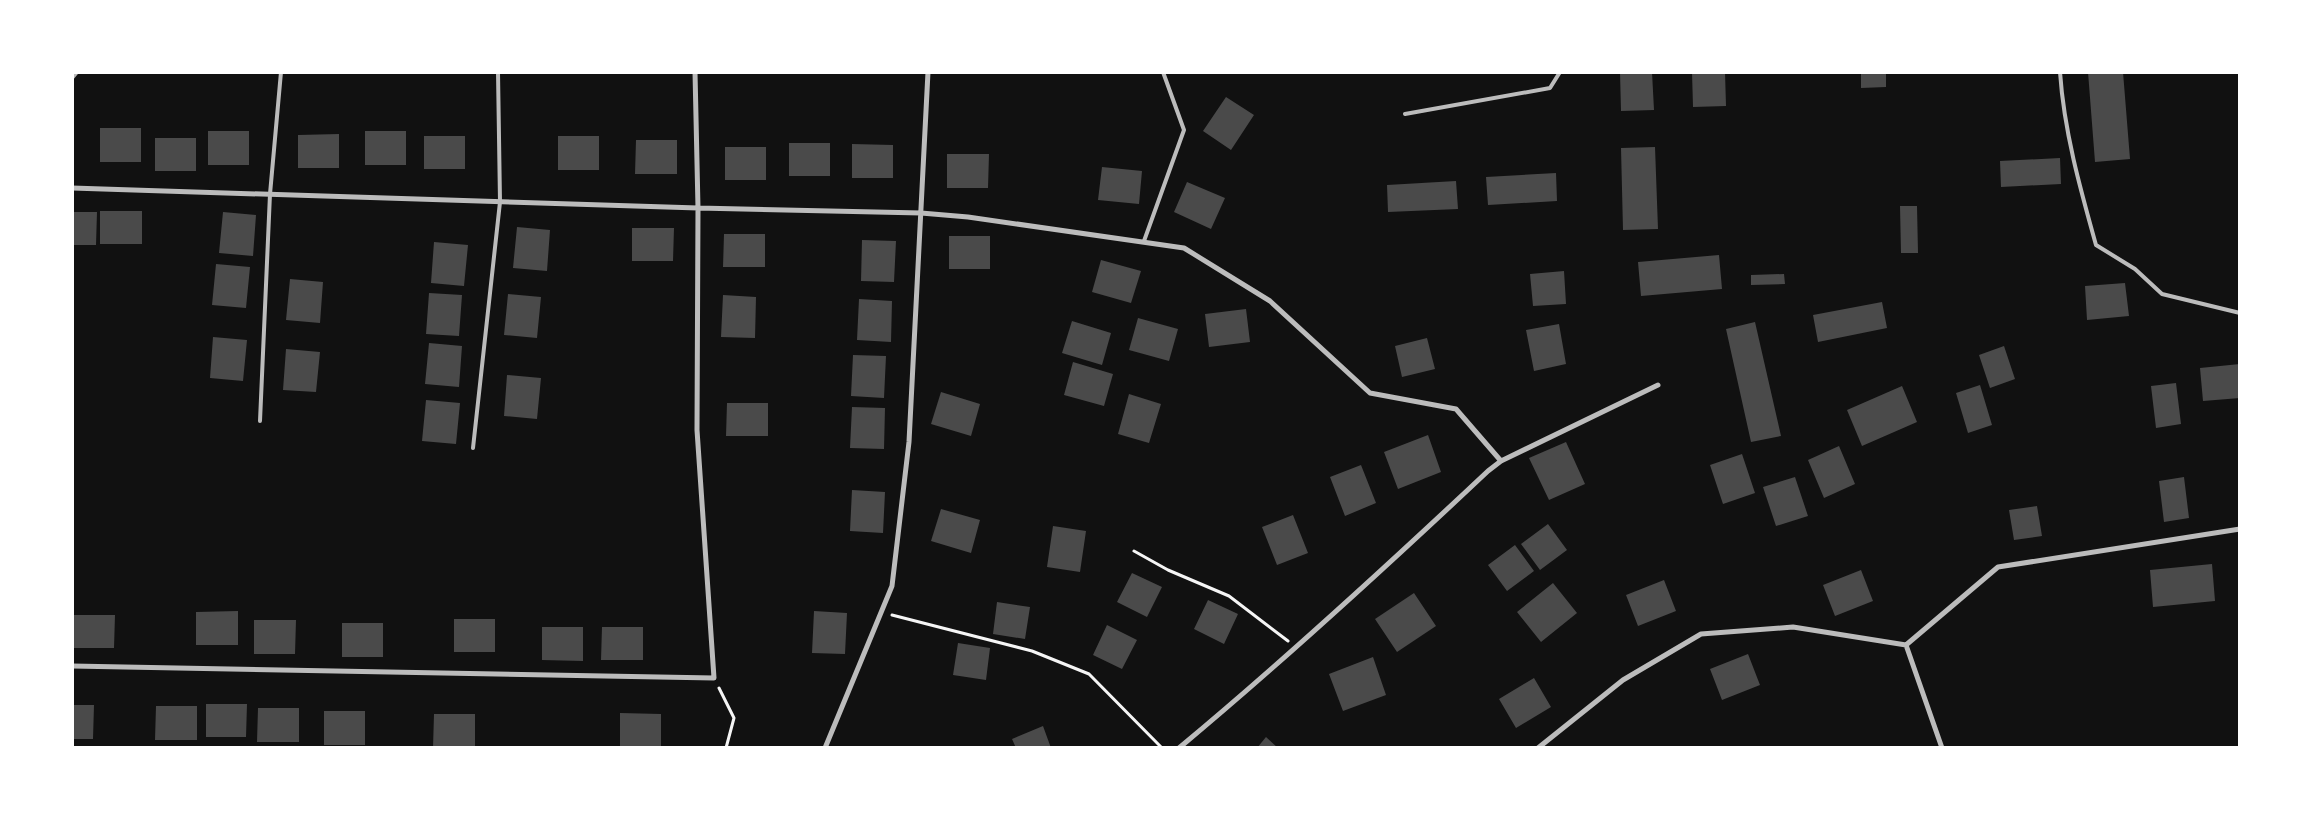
<svg xmlns="http://www.w3.org/2000/svg" width="2312" height="820" viewBox="0 0 2312 820" font-family="'Fira Sans',sans-serif">
<style>
.building{fill:#4a4a4a}
.lines{fill:none;stroke-linecap:round;stroke-linejoin:round}
.path{stroke:#f5f5f5;stroke-width:3}
.service{stroke:#bcbcbc;stroke-width:4}
.minor{stroke:#bcbcbc;stroke-width:5}
</style>
<rect width="100%" height="100%" fill="#111"/>
<path class="building" d="M1620,72H1652L1654,110L1621,111Z
M1692,72H1725L1726,106L1693,107Z
M1861,72H1886V87L1861,88Z
M2088,72H2123L2130,159L2095,162Z
M1226,97L1254,115L1231,150L1203,131Z
M100,128H141V162H100Z
M208,131H249V165H208Z
M365,131H406V165H365Z
M339,134V168H298V135Z
M424,136H465V169H424Z
M558,136H599V170H558Z
M155,138H196V171H155Z
M636,140H677V174H635Z
M789,143H830V176H789Z
M852,144L893,145V178H852Z
M725,147H766V180H725Z
M1655,147L1658,229L1623,230L1621,148Z
M947,154H989L988,188H947Z
M2060,158L2061,184L2001,187L2000,161Z
M1102,167L1142,171L1139,204L1098,200Z
M1556,173L1557,201L1488,205L1486,177Z
M1456,181L1458,209L1388,212L1387,185Z
M1187,182L1225,198L1211,229L1174,212Z
M1900,206H1917L1918,253H1901Z
M100,211H142V244H100Z
M72,212H97L96,245H72Z
M223,212L256,215L253,256L219,253Z
M517,227L550,230L547,271L513,268Z
M632,228H674L673,261H632Z
M724,234H765V267H723Z
M949,236H990V269H949Z
M862,240L896,241L894,282L861,281Z
M434,242L468,245L464,286L431,283Z
M1719,255L1722,289L1641,296L1638,262Z
M1101,260L1141,271L1131,303L1092,292Z
M216,264L250,267L246,308L212,305Z
M1564,271L1566,304L1533,306L1530,274Z
M1784,274L1785,284L1751,285V275Z
M290,279L323,282L320,323L286,320Z
M2125,283L2129,316L2087,320L2085,286Z
M429,293L462,295L459,336L426,334Z
M508,294L541,297L537,338L504,335Z
M723,295L756,297L755,338L721,337Z
M859,299L892,301L891,342L857,340Z
M1882,302L1887,328L1818,342L1813,315Z
M1246,309L1250,342L1209,347L1205,314Z
M1138,318L1178,329L1169,361L1129,350Z
M1072,321L1111,333L1102,365L1062,353Z
M1755,322L1781,436L1751,442L1726,329Z
M1559,324L1566,364L1534,371L1526,330Z
M213,337L247,340L243,381L210,378Z
M1427,338L1435,369L1402,377L1395,346Z
M429,343L462,346L459,387L425,384Z
M2004,346L2015,379L1990,388L1979,355Z
M286,349L320,352L316,392L283,390Z
M853,355L886,356L884,398L851,396Z
M1073,362L1113,374L1104,406L1064,395Z
M2240,364V398L2203,401L2200,368Z
M507,375L541,378L537,419L504,416Z
M2176,383L2181,424L2156,428L2151,386Z
M1980,385L1992,425L1968,433L1956,393Z
M1902,386L1917,422L1862,446L1847,410Z
M941,392L980,404L971,436L931,424Z
M1129,394L1161,404L1149,443L1118,434Z
M426,400L460,403L456,444L422,441Z
M727,403H768V436H726Z
M852,407L885,408L884,449L850,448Z
M1428,435L1441,472L1398,489L1384,452Z
M1566,442L1585,484L1549,500L1529,458Z
M1839,446L1855,484L1824,498L1808,460Z
M1742,454L1755,493L1723,504L1710,465Z
M1361,465L1376,503L1345,516L1330,477Z
M1795,477L1808,516L1776,526L1763,487Z
M2184,477L2189,518L2164,522L2159,481Z
M852,490L885,492L883,533L850,531Z
M2037,506L2042,536L2014,540L2009,510Z
M941,509L980,520L971,553L931,541Z
M1293,515L1308,553L1277,565L1262,527Z
M1548,524L1567,550L1540,570L1521,544Z
M1053,526L1086,531L1080,572L1047,567Z
M1515,545L1534,571L1507,591L1488,565Z
M2212,564L2215,601L2153,607L2150,570Z
M1861,570L1873,601L1835,616L1823,585Z
M1132,573L1162,587L1147,617L1117,602Z
M1664,580L1676,611L1638,626L1626,595Z
M1553,583L1577,613L1541,642L1517,612Z
M1414,593L1436,626L1397,652L1375,619Z
M1208,600L1238,614L1224,644L1194,629Z
M997,602L1030,607L1025,639L993,634Z
M238,611V645H196V612Z
M814,611L847,613L845,654L812,653Z
M73,615H115L114,648H73Z
M454,619H495V652H454Z
M254,620H296L295,654H254Z
M342,623H383V657H342Z
M1107,625L1137,640L1122,669L1093,655Z
M542,627H583V661L542,660Z
M602,627H643V660H601Z
M958,643L990,648L986,680L953,675Z
M1748,654L1760,685L1722,700L1710,669Z
M1373,657L1386,695L1343,711L1329,674Z
M1534,678L1551,707L1516,728L1499,699Z
M206,704H247L246,737H206Z
M72,705H94L93,739H72Z
M156,706H197V740H155Z
M258,708H299V742H257Z
M324,711H365V745H324Z
M620,713L661,714V747H620Z
M434,714H475V748H433Z
M1043,726L1051,748H1016L1012,739Z
M1266,737L1278,748H1257Z"/>
<g class="lines">
<path class="path" d="M1134,551L1168,570L1229,596L1288,641
M892,615L1032,651L1089,674L1162,748
M719,688L734,718L726,748"/>
<path class="service" d="M2060,72C2064,131 2080,188 2096,245L2135,269L2162,294L2240,313
M72,78L77,72
M1405,114L1550,88L1560,72
M1144,241L1184,130L1163,72
M260,421L270,194L281,72
M473,448L500,202L498,72"/>
<path class="minor" d="M72,188L698,208L921,213L968,217L1184,248L1270,301L1370,393L1456,409L1501,461
M1906,645L1942,748
M72,666L714,678L697,430L698,208L695,72
M825,748L892,586L909,442L928,72
M1179,748C1286,659 1387,566 1488,471L1501,461L1658,385
M1538,748L1623,680L1701,634L1793,627L1906,645L1998,567L2240,529"/>
</g>
<rect width="2312" height="820" fill="none" stroke="#ffffff" stroke-width="148"/>
</svg>
